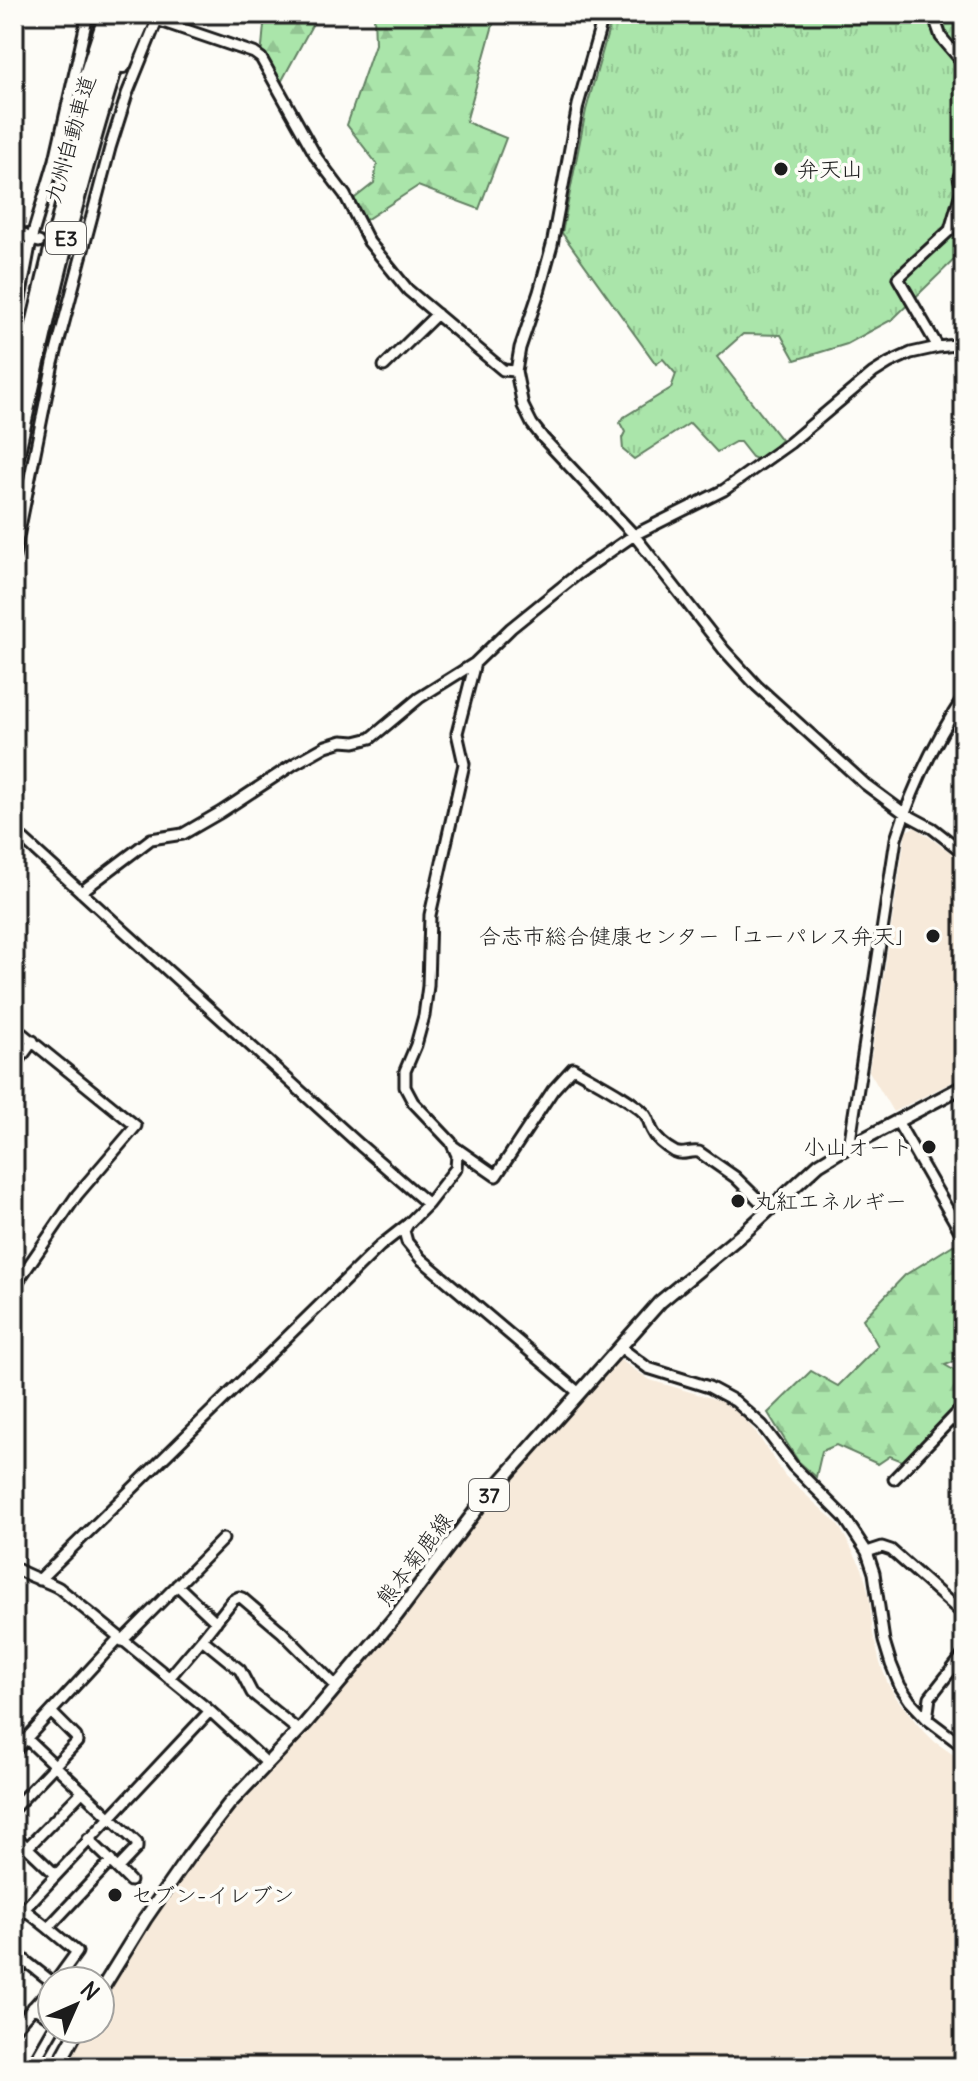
<svg xmlns="http://www.w3.org/2000/svg" width="978" height="2081" viewBox="0 0 978 2081" font-family="Delius,'Klee One',sans-serif">
<style>
.built{fill:#f7eada}
.grass{fill:url(#grass-tufts);stroke:#638063;stroke-width:2}
.forest{fill:url(#forest-firs);stroke:#638063;stroke-width:2}
.lines{fill:none;stroke-linecap:round;stroke-linejoin:round}
.minor-tunnel{stroke:#dbdad6;stroke-width:9;stroke-dasharray:9 4.5;stroke-linecap:butt}
.minor-casing{stroke:#1c1c1c;stroke-width:15}
.major-casing{stroke:#1c1c1c;stroke-width:17}
.highway-casing{stroke:#1c1c1c;stroke-width:20}
.minor{stroke:#fdfcf7;stroke-width:9}
.major{stroke:#fdfcf7;stroke-width:11}
.highway{stroke:#fdfcf7;stroke-width:14}
.poi-dot{fill:#1c1c1c;stroke:#fdfcf7;stroke-width:3}
.labels{text-anchor:middle;dominant-baseline:central;stroke-width:7;stroke-linejoin:round;paint-order:stroke}
.shield{fill:#fdfcf7;stroke:#605f5e;stroke-width:2}
.shield-label{font-size:20px;font-weight:bold;fill:#1c1c1c}
.street-label{font-size:22px;fill:#1c1c1c;stroke:#fdfcf7}
.poi-label{font-size:22px;fill:#1c1c1c;stroke:#fdfcf7;text-anchor:start}
</style>
<defs>
<pattern id="grass-tufts" width="24" height="20" patternUnits="userSpaceOnUse" patternTransform="scale(2)"><rect width="24" height="20" fill="#aae5aa"/><path d="M3 7l-1-3M5 7V3M7 7l1-3M15 17l-1-3M17 17v-4M19 17l1-3" fill="none" stroke="#92c492"/></pattern>
<pattern id="forest-firs" width="22" height="20" patternUnits="userSpaceOnUse" patternTransform="scale(2)"><rect width="22" height="20" fill="#aae5aa"/><path d="M5 1l3.5 6h-7zM16 11l3.5 6h-7z" fill="#92c492"/></pattern>
</defs>
<rect width="100%" height="100%" fill="#fdfcf7"/>
<filter id="ink" filterUnits="userSpaceOnUse"><feTurbulence type="fractalNoise" baseFrequency=".0125" numOctaves="2"/><feDisplacementMap in="SourceGraphic" scale="16" xChannelSelector="R" yChannelSelector="G"/><feConvolveMatrix kernelMatrix="1 2 1 2 8 2 1 2 1" color-interpolation-filters="sRGB"/></filter>
<g filter="url(#ink)">
<path class="built" d="M915,827L950,852L964,864V1076L893,1112L869,1071L906,831Z
M619,1359L650,1380L721,1401L739,1413L755,1431L785,1476L838,1524L862,1568L869,1594L873,1634L880,1663L888,1684L895,1696L919,1726L935,1742L964,1762V2067H65L88,2029H100V2008L153,1918L234,1810L402,1622L486,1510Z"/>
<path class="grass" d="M613,14H964V244L956,258L893,319L847,344L795,360L781,335L743,334L717,357L781,440L761,461L752,457L740,442H735L717,452L690,423L634,459L623,450L622,438L625,432L620,423L624,417L671,388L676,374L663,359L656,364L562,233L586,110Z"/>
<path class="forest" d="M265,14H318L279,86L261,58Z
M374,14H496L466,122L506,138L479,209L418,186L364,221L351,201L374,183L377,164L347,125L375,44Z
M953,1245L964,1246V1358L945,1365L964,1376V1425L943,1424L933,1446L915,1466L890,1456L878,1464L836,1445L822,1451L816,1477L798,1461L768,1413L811,1371L838,1386L878,1346L863,1319L905,1275Z"/>
<g class="lines">
<path class="minor-tunnel" d="M14,478L24,480"/>
<g class="minor-casing">
<path id="minor" d="M604,14L578,105L552,245L539,292L520,348L516,371L523,406L532,424L543,438L634,535L724,650L757,686L865,784L904,813L932,828L964,853
M933,14L941,37L964,64
M14,227L31,240L39,242
M14,331L31,240L55,160L88,14
M938,347L898,278L950,230L962,189L959,177L964,162
M384,366L437,314
M14,557L53,363L110,148L127,94L157,20L254,53L261,58L317,158L345,195L369,242L408,290L503,370L516,371
M953,714L964,722
M14,831L360,1145L428,1204
M955,845L964,836
M81,892L151,839L183,834L221,812L294,764L326,746L342,741L355,742L371,738L419,698L475,663L511,628L579,573L634,535L724,490L790,443L873,373L889,363L911,353L938,347L964,344
M14,1027L136,1126L77,1195L14,1287
M14,1067L33,1041
M897,1121L964,1238
M453,1146L496,1176L553,1090L573,1068C591,1079 631,1099 644,1113C649,1118 649,1124 652,1130C656,1139 666,1147 675,1152C683,1156 690,1150 699,1152L735,1177L769,1210
M849,1147L896,839C912,789 935,740 964,697
M408,1224L404,1231L407,1242L421,1259L579,1393
M620,1347L648,1368L709,1387L735,1401L762,1425L793,1466L844,1517L867,1552L874,1573L884,1641L891,1664L900,1686L910,1701L927,1719L964,1747
M953,1419L964,1430
M894,1479L964,1406
M867,1552L882,1547L891,1550L964,1615
M14,1567C28,1577 45,1580 59,1588L210,1711L267,1763
M39,1580L380,1246L408,1224L428,1204L456,1168L457,1155L451,1142L413,1102L405,1087V1071L416,1045L424,1016L428,986L430,915L464,764L457,733L475,663
M177,1585L216,1622
M122,1641L223,1539
M169,1678L202,1639
M927,1719L930,1697L964,1654
M299,1731L252,1693L240,1670L202,1639L233,1600L239,1597L242,1598L282,1632L337,1687
M27,1739L137,1843V1848L118,1868
M14,1752L119,1638
M14,1808L77,1742L76,1737L52,1713
M14,1835L55,1874
M27,1848L82,1792
M113,1864L130,1881
M14,1901L48,1928
M14,1920L210,1711
M14,1952L52,1982
M14,1975L26,1961
M56,1981L77,1952L48,1928L111,1861L88,1839
M33,2007L52,2019
M14,2029L52,1986
M31,2067L53,2029"/>
</g>
<g class="major-casing">
<path id="major" d="M100,1992L145,1919L188,1857L229,1804L305,1724L396,1616L480,1505L660,1302L746,1231L819,1164L837,1153L964,1086
M57,2067L78,2029"/>
</g>
<g class="highway-casing">
<path id="highway" d="M123,65L145,14
M81,104L87,75L107,14
M14,412C44,278 76,144 118,14
M14,466C47,313 82,162 132,14"/>
</g>
<use href="#minor" class="minor"/>
<use href="#major" class="major"/>
<use href="#highway" class="highway"/>
</g>
</g>
<g class="poi-dot">
<circle cx="781" cy="169" r="8"/>
<circle cx="933" cy="936" r="8"/>
<circle cx="929" cy="1147" r="8"/>
<circle cx="738" cy="1201" r="8"/>
<circle cx="115" cy="1895" r="8"/>
</g>
<g class="labels">
<g class="shield">
<rect x="46" y="222" width="40" height="32" rx="6"/>
<rect x="469" y="1479" width="40" height="32" rx="6"/>
</g>
<g class="shield-label">
<text x="66" y="238">E3</text>
<text x="489" y="1495">37</text>
</g>
<g class="street-label">
<text transform="translate(70 139) rotate(-74)">九州自動車道</text>
<text transform="translate(414 1559) rotate(-53)">熊本菊鹿線</text>
</g>
<g class="poi-label">
<text x="797" y="169">弁天山</text>
<text x="917" y="936" text-anchor="end">合志市総合健康センター「ユーパレス弁天」</text>
<text x="913" y="1147" text-anchor="end">小山オート</text>
<text x="754" y="1201">丸紅エネルギー</text>
<text x="131" y="1895">セブン-イレブン</text>
</g>
</g>
<rect width="978" height="2081" fill="none" stroke="#fdfcf7" stroke-width="48"/>
<rect x="24" y="24" width="930" height="2033" fill="none" stroke="#1c1c1c" stroke-width="3" filter="url(#ink)"/>
<g transform="translate(76 2005) rotate(45)"><circle r="38" fill="#fdfcf7" stroke="#a3a29f" stroke-width="2"/>
<path d="M0-6L14 30L0 20L-14 30Z" fill="#1c1c1c"/>
<text y="-12" font-size="22" font-weight="bold" text-anchor="middle" fill="#1c1c1c">N</text>
</g>
</svg>
